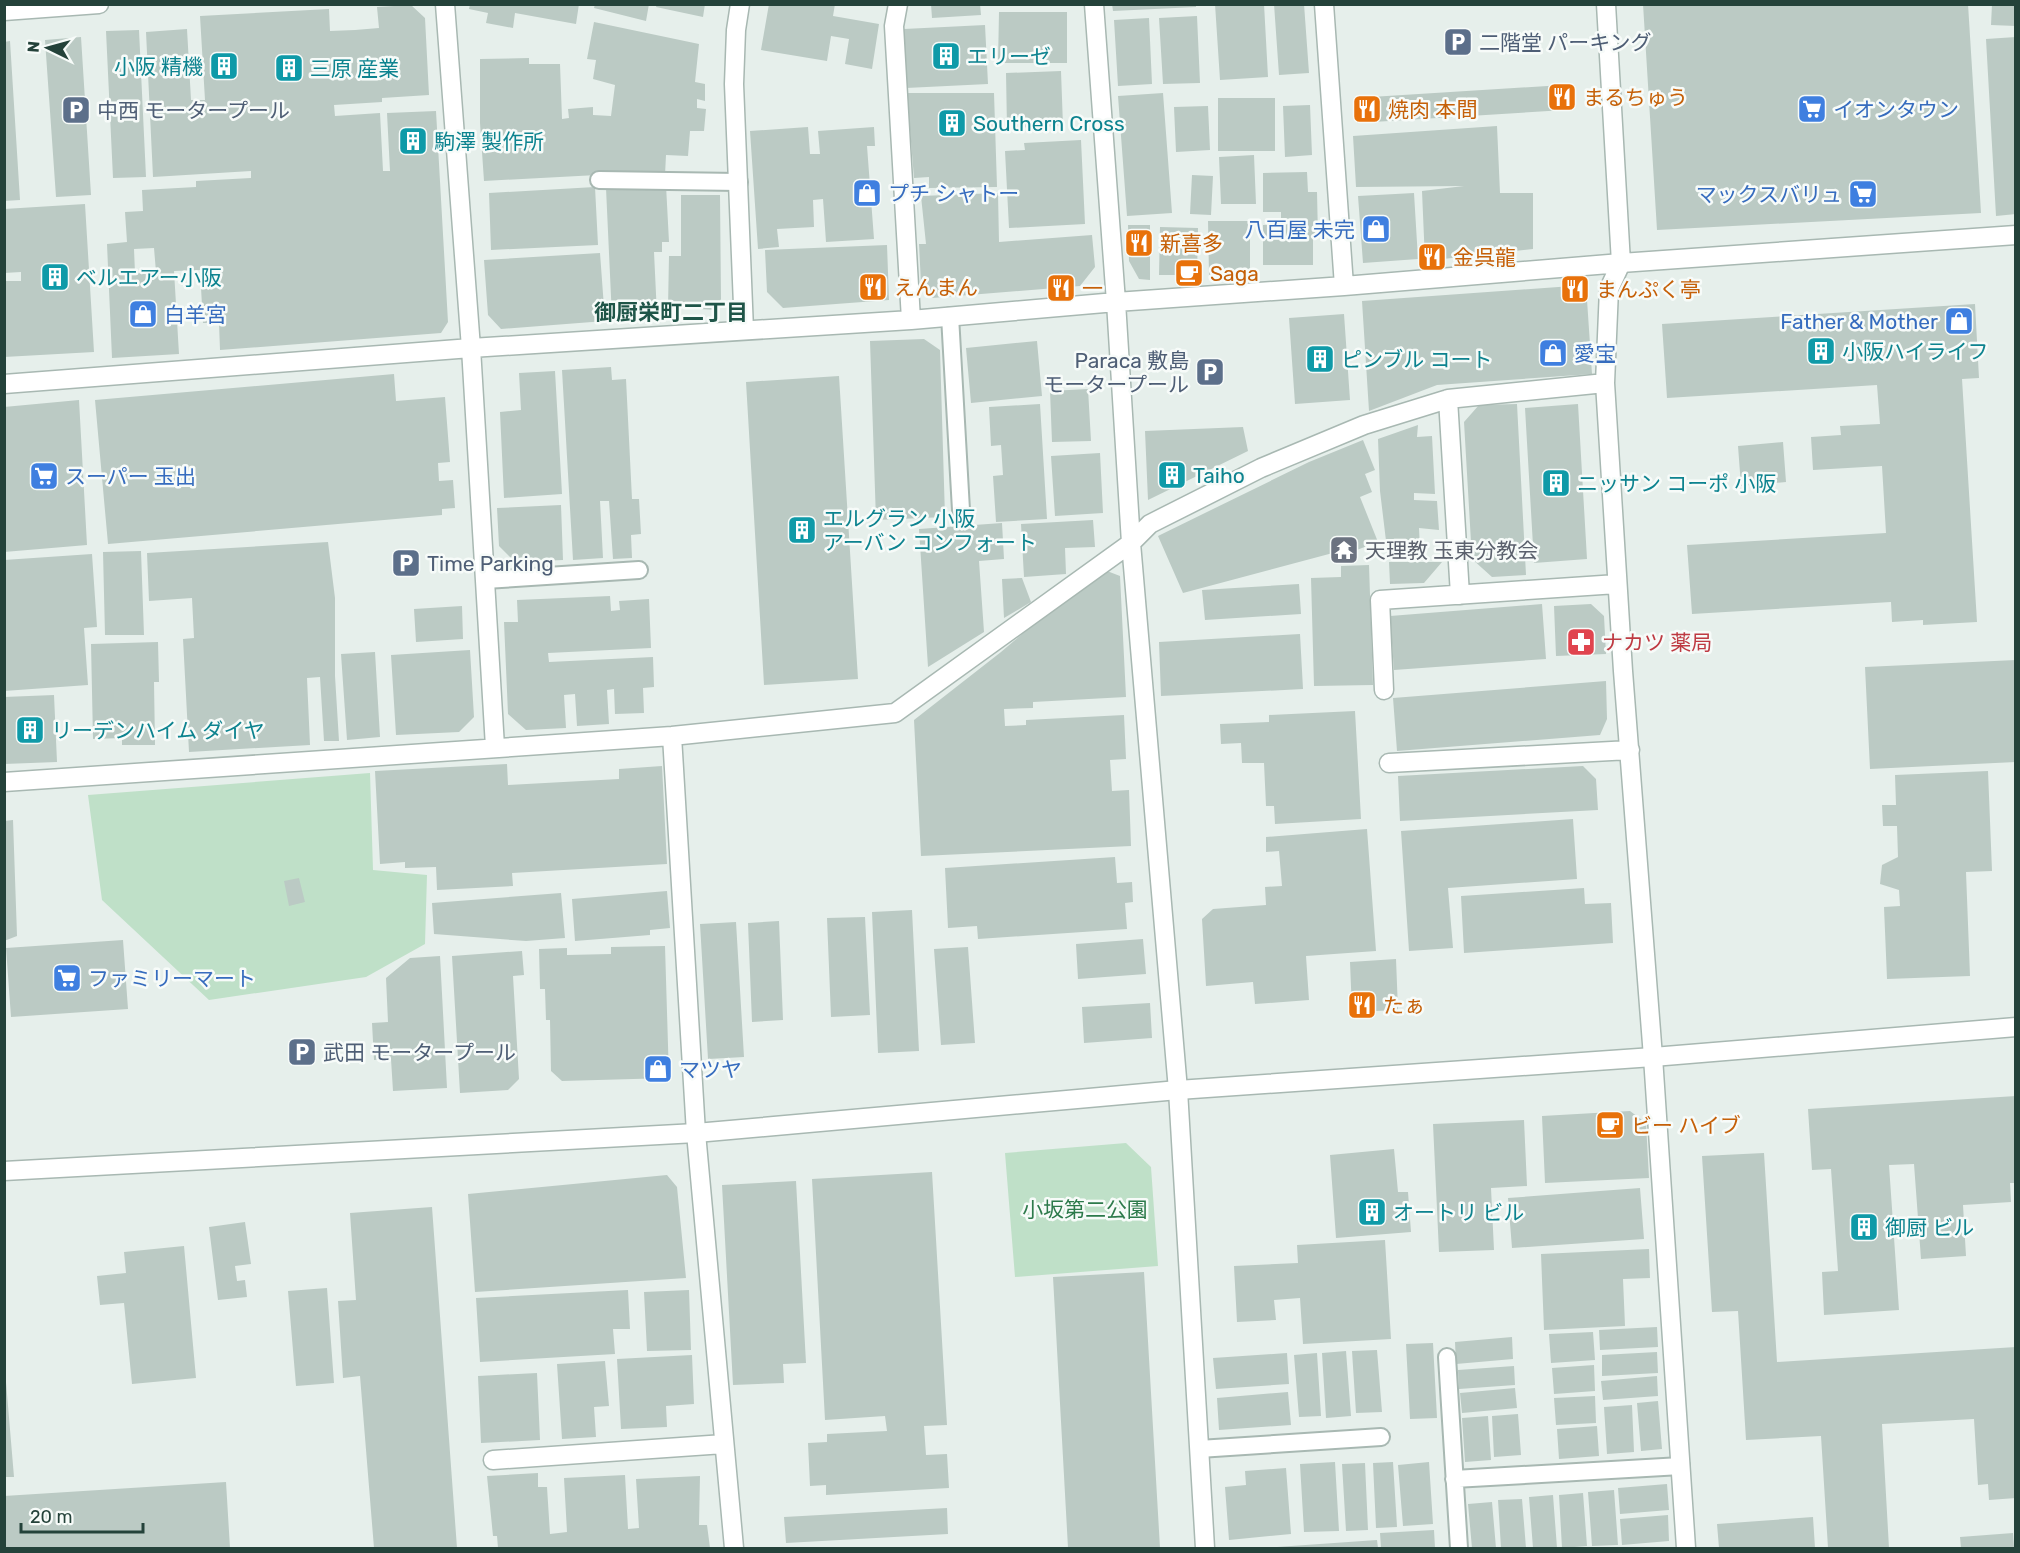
<svg xmlns="http://www.w3.org/2000/svg" width="2020" height="1553" viewBox="0 0 2020 1553" font-family="Rubik,'Noto Sans JP',sans-serif">
<style>
.green{fill:#bfe0c8}
.building{fill:#bbcac4;fill-rule:evenodd}
.lines{fill:none;stroke-linecap:round;stroke-linejoin:round}
.service-casing{stroke:#a8b8b2;stroke-width:20}
.minor-casing{stroke:#a8b8b2;stroke-width:21}
.tertiary-casing{stroke:#a8b8b2;stroke-width:21}
.service{stroke:#fff;stroke-width:16}
.minor{stroke:#fff;stroke-width:18}
.tertiary{stroke:#fff;stroke-width:18}
.labels{text-anchor:middle;dominant-baseline:central;stroke-width:5;stroke-linejoin:round;paint-order:stroke}
.service-label{font-size:21px;fill:#4e5e75;stroke:#f7fbf9;text-anchor:start}
.culture-label{font-size:21px;fill:#0d838f;stroke:#f7fbf9;text-anchor:start}
.food-label{font-size:21px;fill:#c56008;stroke:#f7fbf9;text-anchor:start}
.shop-label{font-size:21px;fill:#366cbe;stroke:#f7fbf9;text-anchor:start}
.worship-label{font-size:21px;fill:#5b616d;stroke:#f7fbf9;text-anchor:start}
.health-label{font-size:21px;fill:#be3a42;stroke:#f7fbf9;text-anchor:start}
.park-label{font-size:21px;fill:#2d7a4b;stroke:#f7fbf9}
.neighbourhood-label{font-size:22px;font-weight:bold;fill:#1f5548;stroke:#f7fbf9}
</style>
<rect width="100%" height="100%" fill="#e6efeb"/>
<path class="green" d="M370,773L373,870L427,875L425,944L366,977L209,1000L102,900L88,795Z
M1126,1143L1151,1167L1158,1266L1015,1277L1005,1153Z"/>
<path class="building" d="M470,4H579L576,24L515,13L513,28L486,23L488,13L469,9Z
M595,4H649L646,21L594,8Z
M657,4H705L703,17L656,7Z
M769,4H835L833,16L879,24L872,69L845,64L849,39L831,36L827,61L761,50Z
M931,4H980L981,15L932,18Z
M1112,4H1196V7L1113,11Z
M1215,4H1264L1268,77L1220,80Z
M1274,4H1304L1309,73L1279,75Z
M1643,4H1968L1981,213L1657,230Z
M1992,4H2016V26L1991,25Z
M411,5L425,18L429,95L382,98V102L334,105L335,116L380,113L383,171H390L387,113L436,111L448,322L441,333L220,350L219,323H203L200,270L174,271L179,354L112,358L107,244L127,242L125,212L143,211L142,190L196,187V181L251,178V171L153,177L146,32L187,29L191,100H205L200,16L329,9L330,31L355,30L379,28L377,7ZM154,248L156,272L135,273L134,249Z
M999,12H1067V63H998Z
M1197,16L1200,83L1163,84L1159,18Z
M1149,18L1152,84L1118,86L1114,20Z
M594,22L699,44L695,82L705,84V101L697,99V108L706,109L704,131H690L688,156L666,155L665,175H597L484,181L480,123V59L529,58V64H560L562,119L569,118L568,109L593,107V115L611,116L615,85L593,79L596,60L587,59Z
M985,25L988,84L906,88L904,29Z
M139,30L146,177L113,178L106,31Z
M81,37L91,195L56,197L45,40Z
M2016,37V214L1996,216L1986,39Z
M10,41L20,200L4,201V42Z
M1061,71L1063,126L1007,128L1006,73Z
M1563,85L1565,110L1357,123L1355,98Z
M907,93H994L997,187L929,188V177L914,178Z
M1163,93L1172,213L1127,216L1118,96Z
M1218,98H1275V151H1218Z
M1310,105L1312,155L1285,157L1283,106Z
M1208,106L1210,150L1176,152L1174,107Z
M1497,126L1500,193H1533V249L1425,261L1422,191L1464,186L1356,187L1353,136Z
M808,127L810,154H820L818,131L874,127L875,146H867L874,239L826,242L823,199L813,200L814,227L777,229L779,247L758,249L750,131Z
M1081,140L1085,224L1009,228L1005,151L1025,150L1024,143Z
M1254,155L1256,204H1221L1219,157Z
M1307,172L1308,192H1317L1318,237H1313V265H1263V225L1281,224V212H1263V173Z
M1192,175L1213,176L1211,215L1190,214Z
M666,185L669,242H662V252H654L657,315L612,318L606,188Z
M595,187L598,245L491,250L489,193Z
M998,193L999,242L1092,235L1095,267L1080,286L932,298L921,284L919,244H926L921,196Z
M1414,193L1418,259L1363,263L1358,196Z
M681,195H720L721,299L716,310L668,307L669,256H681Z
M85,204L94,352L4,357V281H21V272L4,273V209Z
M1208,221H1250V274L1209,275Z
M1128,225H1150V280L1139,279L1129,261Z
M1160,227L1198,228L1197,275H1159Z
M887,245L889,300L783,308L767,292L765,250Z
M600,253L605,321L501,329L488,315L484,260Z
M1586,285L1592,374L1437,385L1369,411L1362,301Z
M1975,304L1979,378L1962,379L1977,622L1923,625V620L1892,622L1891,602L1692,614L1687,545L1886,533L1882,466L1813,470L1811,437L1841,435L1840,426L1880,424L1877,385L1667,398L1662,324Z
M1344,314L1350,400L1295,404L1289,318Z
M924,339L940,350L945,517L876,520L870,341Z
M1037,341L1042,396L971,403L966,348Z
M611,367L612,380L626,379L632,499H639L641,534L631,535L632,558L613,559L609,501H600L603,558L573,560L562,370Z
M555,371L562,494L504,498L500,412L521,410L519,373Z
M394,374L396,401L445,397L450,462L438,463L439,481L453,480L455,508L442,509V515L108,544L95,400Z
M839,376L858,679L764,685L746,382Z
M1088,389L1091,441L1052,442L1050,391Z
M79,400L87,545L4,552V407Z
M1040,404L1047,519L996,522L993,476L1003,475L1001,445L991,446L989,407Z
M1517,404L1526,575L1492,577L1472,559L1464,422L1479,405Z
M1578,404L1587,559L1534,563L1525,408Z
M1418,425L1417,437L1432,436L1435,494L1414,493V500L1437,501L1439,530L1419,528L1420,549H1387L1380,491L1378,439Z
M1243,427L1248,451L1148,500L1145,431Z
M1363,440L1375,470L1365,474L1372,492L1360,497L1378,542L1346,554L1344,550L1183,593L1158,536L1309,462Z
M1783,442L1786,482L1741,486L1738,446Z
M1100,453L1103,513L1055,516L1051,456Z
M561,505L563,560L515,562L499,546L497,508Z
M1093,520L1095,547L1065,548L1066,574L1024,577L1021,524Z
M1002,523L1004,559L979,561L984,632L928,667L919,529Z
M328,542L335,598V676L339,741H324L320,677L307,678L310,745L189,752L183,639L194,638L192,598L149,601L147,553Z
M141,551L144,635H105L103,552Z
M92,554L97,627L84,628L88,685L4,691V560Z
M1389,562H1442L1424,583L1390,584Z
M1369,565L1373,685L1314,686L1311,578L1341,577V566Z
M1107,571L1120,576L1126,697L1033,702V708L1004,709L1005,726L1026,725V720L1124,715L1126,759L1110,760L1112,791L1129,790L1131,846L921,856L914,720L1001,652L1055,606Z
M1022,578L1031,602L1004,618L1002,579Z
M1299,584L1301,614L1205,620L1202,590Z
M610,596L611,611L620,610L619,601L649,599L651,648L548,653L549,662L653,657L654,687L643,688L644,713L615,714L614,689L607,690L609,724L577,726L575,694L564,695L566,728L526,730L508,714L504,622H518L517,600Z
M1542,604L1546,659L1394,670L1390,616Z
M1591,604L1604,616L1606,654L1556,656L1554,606Z
M462,606L463,639L416,642L414,609Z
M1300,634L1303,689L1161,696L1159,642Z
M158,642L159,682H154L155,745H122V738L93,739L91,644Z
M470,650L474,717L459,732L396,735L391,655Z
M375,652L380,737L347,740L341,654Z
M2016,660V762L1870,769L1865,667Z
M1606,681L1607,719L1600,735L1397,751L1393,698Z
M54,695L57,762L4,764V697Z
M1355,711L1361,819L1275,824L1274,806H1266L1264,763H1242L1241,743L1221,744L1220,724L1269,722V715Z
M507,764L508,785L619,779V769L662,766L667,864L512,873L513,886L437,890L436,867L405,868V862L380,864L375,771Z
M1583,766L1596,779L1598,810L1400,821L1398,776Z
M1988,771L1992,871L1966,872L1970,976L1887,979L1884,907L1900,906L1899,890L1880,884L1882,865L1898,857L1897,826H1883L1882,805H1896L1895,775Z
M1573,819L1577,879L1448,888L1453,948L1409,951L1401,831Z
M13,820L17,936L4,941V821Z
M1367,829L1376,951L1306,956L1309,1000L1255,1004L1253,982L1206,986L1202,919L1213,909L1266,905L1265,887L1282,886L1279,851L1266,852V837Z
M1115,857L1117,883L1132,882L1133,902L1125,903L1127,929L978,939L977,926L948,928L945,868Z
M299,878L305,902L289,906L284,881Z
M1584,888L1585,904L1611,903L1613,943L1464,953L1461,896Z
M667,891L670,928L650,930V935L575,941L572,899Z
M561,893L565,938L526,941L434,934L432,903Z
M912,910L919,1051L878,1053L872,912Z
M865,917L870,1015L831,1017L827,918Z
M779,921L783,1020L752,1022L748,923Z
M736,922L744,1057L708,1059L700,924Z
M1143,939L1146,974L1078,979L1076,944Z
M123,940L128,1009L11,1017L6,948Z
M665,946L669,1078L562,1081L551,1071L550,1020H546L545,989H540L539,949L567,948V955L611,954V947Z
M968,947L975,1043L941,1045L934,949Z
M522,951L524,975L513,976L519,1079L508,1090L460,1093L452,956Z
M440,956L447,1088L393,1091L391,1059L374,1060L372,1023L388,1022L386,978L410,958Z
M1396,959L1398,1010L1352,1012L1350,962Z
M1150,1003L1152,1038L1084,1043L1082,1007Z
M2016,1096V1183H2010L2011,1202L1963,1205L1966,1256L1921,1259L1914,1164L1889,1165L1899,1310L1824,1315L1822,1272L1838,1271L1831,1169L1812,1170L1808,1109Z
M1630,1111L1646,1123L1649,1178L1545,1183L1542,1116Z
M1524,1120L1527,1186L1491,1188L1494,1250L1439,1252L1433,1124Z
M1394,1149L1398,1192H1408L1411,1232L1336,1238L1330,1155Z
M1764,1153L1777,1362L2016,1347V1498L1989,1500L1988,1484L1978,1485L1974,1419L1882,1424L1889,1548H1828L1821,1436L1746,1440L1738,1311L1712,1312L1702,1156Z
M932,1172L947,1425L924,1426L926,1455L947,1454L949,1488L826,1495V1485L810,1486L808,1443L827,1442V1434L887,1431L885,1416L825,1420L812,1179Z
M667,1175L677,1187L686,1278L475,1292L468,1194Z
M796,1181L806,1363L783,1364L784,1383L733,1385L722,1185Z
M1640,1188L1644,1239L1512,1248L1508,1198Z
M432,1207L457,1548H374L360,1376L343,1378L338,1301L356,1300L350,1213Z
M245,1222L251,1264L235,1266L237,1281L245,1280L247,1297L218,1300L209,1227Z
M1385,1240L1391,1339L1303,1344L1300,1298L1274,1300L1276,1320L1237,1322L1234,1266L1298,1263L1297,1245Z
M184,1246L196,1378L132,1384L124,1303L100,1305L97,1276L126,1273L124,1252Z
M1649,1249L1650,1278L1623,1279L1625,1326L1544,1330L1541,1254Z
M1144,1272L1160,1548H1068L1053,1277Z
M327,1288L334,1383L296,1386L288,1291Z
M628,1290L630,1329H613L615,1354L480,1362L476,1298Z
M689,1290L691,1350L647,1351L644,1292Z
M1657,1327L1658,1347L1600,1350L1599,1330Z
M1593,1332L1595,1360L1551,1363L1549,1334Z
M1512,1337L1513,1359L1456,1364L1455,1342Z
M1433,1343L1437,1418L1410,1419L1406,1344Z
M1377,1350L1382,1412L1356,1413L1352,1351Z
M1346,1351L1351,1416L1326,1418L1322,1353Z
M1657,1352L1658,1373L1602,1376V1355Z
M1287,1353L1289,1384L1216,1389L1213,1358Z
M1317,1353L1321,1416L1299,1417L1294,1355Z
M692,1355L694,1404L666,1406L667,1427L621,1429L617,1359Z
M605,1361L609,1406L594,1407L596,1437L562,1439L557,1364Z
M1594,1365L1595,1391L1554,1394L1552,1368Z
M1514,1366L1515,1385L1459,1389L1458,1370Z
M537,1373L540,1440L481,1443L478,1376Z
M1657,1376L1658,1396L1603,1400L1601,1381Z
M4,1382H6L14,1477H4Z
M1515,1388L1517,1408L1462,1413L1460,1393Z
M1288,1392L1291,1425L1219,1430L1217,1398Z
M1595,1396L1596,1423L1556,1425L1554,1398Z
M1658,1401L1662,1449L1641,1451L1637,1403Z
M1632,1405L1634,1452L1607,1454L1604,1407Z
M1518,1414L1521,1455L1494,1457L1492,1416Z
M1488,1416L1491,1460L1465,1462L1462,1418Z
M1597,1426L1599,1456L1559,1459L1557,1429Z
M1335,1462L1339,1531L1304,1532L1300,1464Z
M1393,1462L1397,1527L1376,1528L1373,1463Z
M1429,1462L1433,1524L1403,1526L1398,1465Z
M1365,1463L1368,1530L1346,1531L1342,1464Z
M1286,1468L1291,1534L1229,1540L1225,1487L1246,1485L1245,1471Z
M538,1473V1487H547L550,1534L567,1532L564,1478L625,1475L628,1529L639,1528L636,1479L700,1476L699,1525H707L710,1548H498L497,1536H493L487,1476Z
M226,1482L230,1548H4V1496Z
M1667,1484L1669,1510L1620,1514L1618,1488Z
M1614,1490L1618,1545L1592,1546L1588,1492Z
M1583,1493L1587,1546L1562,1548L1559,1495Z
M1553,1495L1557,1548H1533L1529,1497Z
M1522,1499L1526,1548H1501L1498,1500Z
M1492,1502L1496,1548H1472L1468,1504Z
M947,1508L948,1534L786,1543L784,1517Z
M1668,1515L1669,1541L1622,1545L1620,1519Z
M1813,1517L1815,1548H1719L1717,1524Z
M1434,1530L1435,1548H1381L1380,1533Z
M2013,1533L2014,1548H1961L1960,1537Z
M1377,1540L1378,1548H1277V1547Z"/>
<g class="lines">
<g class="service-casing">
<path id="service" d="M599,180L739,182
M950,316L961,510
M485,580L639,570
M1447,1357L1459,1548
M1199,1449L1381,1437
M1454,1479L1681,1466"/>
</g>
<g class="minor-casing">
<path id="minor" d="M445,4L471,348L495,747
M740,4L736,30L734,84L744,330
M898,4L894,26L911,320
M1094,4L1116,302L1131,543L1178,1090L1205,1548
M1324,4L1344,286
M4,11L99,4
M1621,263L1609,289L1605,383L1623,671L1653,1057L1686,1548
M4,384L471,348L911,320L1116,302L1344,286L1621,263
M1448,399L1460,595
M1384,690L1380,600L1617,584
M672,736L696,1133L734,1548
M1389,763L1630,750
M4,782L672,736L895,713L1131,543L1150,524L1261,468L1364,425L1448,399L1605,383
M493,1460L724,1444"/>
</g>
<g class="tertiary-casing">
<path id="tertiary" d="M1606,4L1621,263L2016,235
M4,1171L696,1133L1178,1090L1653,1057L2016,1027"/>
</g>
<use href="#service" class="service"/>
<use href="#minor" class="minor"/>
<use href="#tertiary" class="tertiary"/>
</g>
<defs>
<g id="parking-square" transform="scale(1.5)"><rect x="-9" y="-9" width="18" height="18" rx="4" fill="#5c6f8a" stroke="#f7fbf9"/><path d="M-3.5-5.5H1a3.5 3.5 0 0 1 0 7H-1V5.5H-3.5ZM-1-3.4V-.6H.8a1.4 1.4 0 0 0 0-2.8Z" fill="#fff"/></g>
<g id="building-square" transform="scale(1.5)"><rect x="-9" y="-9" width="18" height="18" rx="4" fill="#0f9aa8" stroke="#f7fbf9"/><path d="M-4-6H4V6H1V3H-1V6H-4ZM-2.5-4.3h1.7v1.8h-1.7ZM.8-4.3h1.7v1.8H.8ZM-2.5-1h1.7V.8h-1.7ZM.8-1h1.7V.8H.8Z" fill="#fff"/></g>
<g id="restaurant-square" transform="scale(1.5)"><rect x="-9" y="-9" width="18" height="18" rx="4" fill="#e8710a" stroke="#f7fbf9"/><path d="M-5-6h1v4h1v-4h1v4h1v-4h1v5L-1.5 .5V6h-2V.5L-5-1ZM5-6V6H3V1.5H1.5Q1.5-4 5-6Z" fill="#fff"/></g>
<g id="supermarket-square" transform="scale(1.5)"><rect x="-9" y="-9" width="18" height="18" rx="4" fill="#3f7fe0" stroke="#f7fbf9"/><path d="M-6-5.5h2.5l.6 2H6L4.5 2H-2.5L-4.4-4H-6ZM-1.5 3.2a1.3 1.3 0 1 0 .1 0ZM3 3.2a1.3 1.3 0 1 0 .1 0Z" fill="#fff"/></g>
<g id="shop-square" transform="scale(1.5)"><rect x="-9" y="-9" width="18" height="18" rx="4" fill="#3f7fe0" stroke="#f7fbf9"/><path d="M-5-2.5h2.3a2.7 3.5 0 0 1 5.4 0H5L5.5 6h-11ZM-1.5-2.5h3a1.5 2.3 0 0 0-3 0Z" fill="#fff"/></g>
<g id="cafe-square" transform="scale(1.5)"><rect x="-9" y="-9" width="18" height="18" rx="4" fill="#e8710a" stroke="#f7fbf9"/><path d="M-5.5-4.5H6V0H3Q3 3.5 0 3.5H-2.5Q-5.5 3.5-5.5 0ZM3-3.2v2h1.7v-2ZM-6 4.5H4V6H-6Z" fill="#fff"/></g>
<g id="temple-square" transform="scale(1.5)"><rect x="-9" y="-9" width="18" height="18" rx="4" fill="#6b7280" stroke="#f7fbf9"/><path d="M0-6L5-2H3V0L6.5 2.5H4V6H1.5V3h-3V6H-4V2.5H-6.5L-3 0V-2H-5Z" fill="#fff"/></g>
<g id="pharmacy-square" transform="scale(1.5)"><rect x="-9" y="-9" width="18" height="18" rx="4" fill="#e0444e" stroke="#f7fbf9"/><path d="M-2-6h4v4h4v4h-4v4h-4v-4h-4v-4h4Z" fill="#fff"/></g>
</defs>
<g fill-rule="evenodd">
<use href="#parking-square" x="1458" y="42"/>
<use href="#building-square" x="946" y="56"/>
<use href="#building-square" x="224" y="66"/>
<use href="#building-square" x="289" y="68"/>
<use href="#restaurant-square" x="1562" y="97"/>
<use href="#restaurant-square" x="1367" y="109"/>
<use href="#supermarket-square" x="1812" y="109"/>
<use href="#parking-square" x="76" y="110"/>
<use href="#building-square" x="952" y="123"/>
<use href="#building-square" x="413" y="141"/>
<use href="#shop-square" x="867" y="193"/>
<use href="#supermarket-square" x="1863" y="194"/>
<use href="#shop-square" x="1376" y="229"/>
<use href="#restaurant-square" x="1139" y="243"/>
<use href="#restaurant-square" x="1432" y="257"/>
<use href="#cafe-square" x="1189" y="273"/>
<use href="#building-square" x="55" y="277"/>
<use href="#restaurant-square" x="873" y="287"/>
<use href="#restaurant-square" x="1061" y="288"/>
<use href="#restaurant-square" x="1575" y="289"/>
<use href="#shop-square" x="143" y="314"/>
<use href="#shop-square" x="1959" y="321"/>
<use href="#building-square" x="1821" y="351"/>
<use href="#shop-square" x="1553" y="353"/>
<use href="#building-square" x="1320" y="359"/>
<use href="#parking-square" x="1210" y="372"/>
<use href="#building-square" x="1172" y="475"/>
<use href="#supermarket-square" x="44" y="476"/>
<use href="#building-square" x="1556" y="483"/>
<use href="#building-square" x="802" y="530"/>
<use href="#temple-square" x="1344" y="550"/>
<use href="#parking-square" x="406" y="563"/>
<use href="#pharmacy-square" x="1581" y="642"/>
<use href="#building-square" x="30" y="730"/>
<use href="#supermarket-square" x="67" y="978"/>
<use href="#restaurant-square" x="1362" y="1005"/>
<use href="#parking-square" x="302" y="1052"/>
<use href="#shop-square" x="658" y="1069"/>
<use href="#cafe-square" x="1610" y="1125"/>
<use href="#building-square" x="1372" y="1212"/>
<use href="#building-square" x="1864" y="1227"/>
</g>
<g class="labels">
<g class="service-label">
<text x="1479" y="42">二階堂 パーキング</text>
<text x="97" y="110">中西 モータープール</text>
<text x="1189" y="360" text-anchor="end">Paraca 敷島<tspan x="1189" dy="24">モータープール</tspan></text>
<text x="427" y="563">Time Parking</text>
<text x="323" y="1052">武田 モータープール</text>
</g>
<g class="culture-label">
<text x="967" y="56">エリーゼ</text>
<text x="203" y="66" text-anchor="end">小阪 精機</text>
<text x="310" y="68">三原 産業</text>
<text x="973" y="123">Southern Cross</text>
<text x="434" y="141">駒澤 製作所</text>
<text x="76" y="277">ベルエアー小阪</text>
<text x="1842" y="351">小阪ハイライフ</text>
<text x="1341" y="359">ピンブル コート</text>
<text x="1193" y="475">Taiho</text>
<text x="1577" y="483">ニッサン コーポ 小阪</text>
<text x="823" y="518">エルグラン 小阪<tspan x="823" dy="24">アーバン コンフォート</tspan></text>
<text x="51" y="730">リーデンハイム ダイヤ</text>
<text x="1393" y="1212">オートリ ビル</text>
<text x="1885" y="1227">御厨 ビル</text>
</g>
<g class="food-label">
<text x="1583" y="97">まるちゅう</text>
<text x="1388" y="109">焼肉 本間</text>
<text x="1160" y="243">新喜多</text>
<text x="1453" y="257">金呉龍</text>
<text x="1210" y="273">Saga</text>
<text x="894" y="287">えんまん</text>
<text x="1082" y="288">一</text>
<text x="1596" y="289">まんぷく亭</text>
<text x="1383" y="1005">たぁ</text>
<text x="1631" y="1125">ビー ハイブ</text>
</g>
<g class="shop-label">
<text x="1833" y="109">イオンタウン</text>
<text x="888" y="193">プチ シャトー</text>
<text x="1842" y="194" text-anchor="end">マックスバリュ</text>
<text x="1355" y="229" text-anchor="end">八百屋 未完</text>
<text x="164" y="314">白羊宮</text>
<text x="1938" y="321" text-anchor="end">Father &amp; Mother</text>
<text x="1574" y="353">愛宝</text>
<text x="65" y="476">スーパー 玉出</text>
<text x="88" y="978">ファミリーマート</text>
<text x="679" y="1069">マツヤ</text>
</g>
<g class="worship-label">
<text x="1365" y="550">天理教 玉東分教会</text>
</g>
<g class="health-label">
<text x="1602" y="642">ナカツ 薬局</text>
</g>
<g class="park-label">
<text x="1085" y="1209">小坂第二公園</text>
</g>
<g class="neighbourhood-label">
<text x="671" y="312">御厨栄町二丁目</text>
</g>
</g>
<rect width="2020" height="1553" fill="none" stroke="#24423a" stroke-width="12"/>
<g transform="translate(48 48) rotate(275)" stroke="#f7fbf9" stroke-width="4.5" paint-order="stroke">
<path d="M0-4.5L10 22L0 15L-10 22Z" fill="#24423a"/>
<text y="-9" font-size="16" font-weight="bold" text-anchor="middle" fill="#24423a">N</text>
</g>
<path d="M21 1523v9h122v-9" fill="none" stroke="#24423a" stroke-width="3"/>
<text x="30" y="1523" font-size="18" fill="#24423a" stroke="#f7fbf9" stroke-width="4.5" paint-order="stroke">20 m</text>
</svg>
